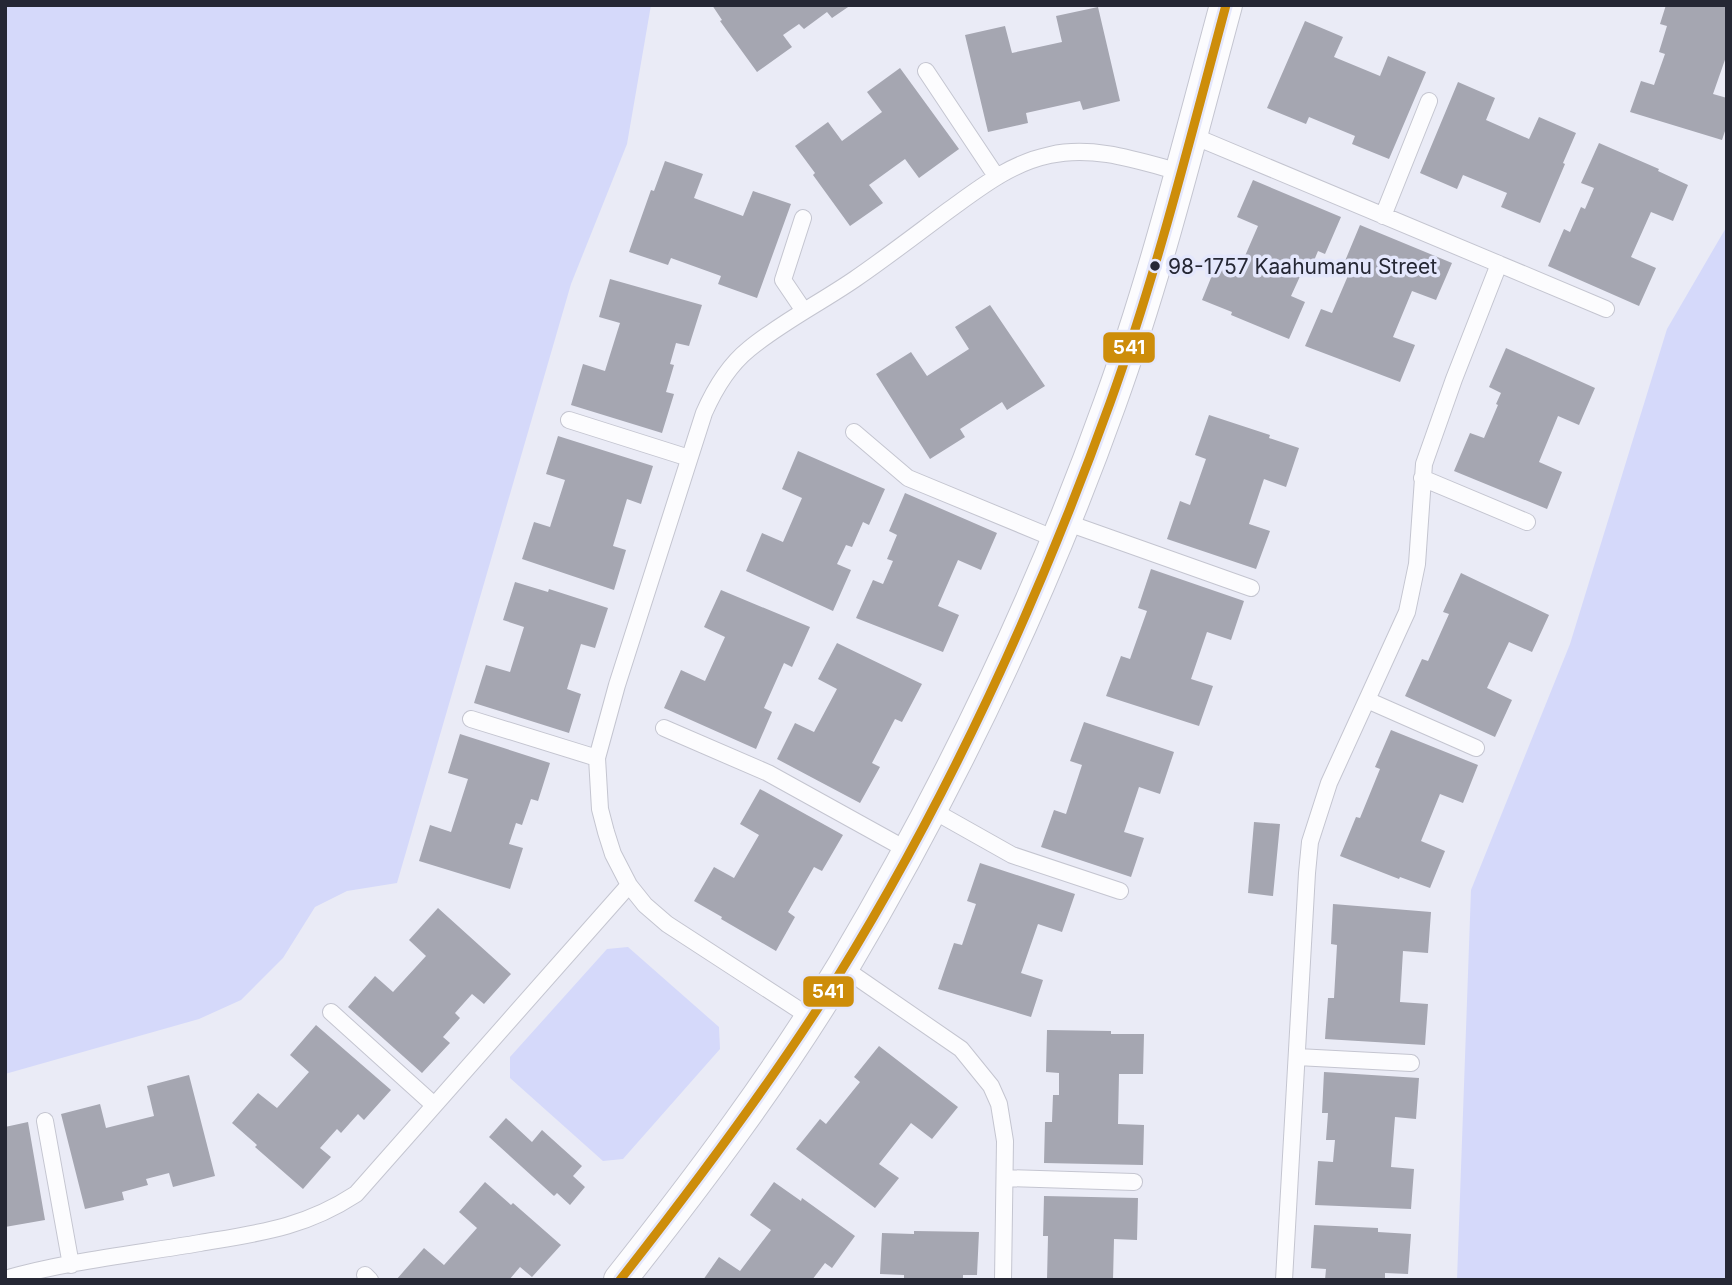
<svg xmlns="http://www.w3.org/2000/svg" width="1732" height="1285" viewBox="0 0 1732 1285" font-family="Inter,sans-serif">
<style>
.green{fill:#d5d9fa}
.building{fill:#a5a6b1}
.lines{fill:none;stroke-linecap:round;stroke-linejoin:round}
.service-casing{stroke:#c4c5d0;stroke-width:18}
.minor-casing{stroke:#c4c5d0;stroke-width:34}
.service{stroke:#fcfcfe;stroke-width:16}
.minor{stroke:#fcfcfe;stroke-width:32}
.bus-1-casing{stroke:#e4e7fc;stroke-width:14}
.bus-1{stroke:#cd8d0a;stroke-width:9}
.bus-dot{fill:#252734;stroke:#e4e7fc;stroke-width:2.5}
.labels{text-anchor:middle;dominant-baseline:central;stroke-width:7;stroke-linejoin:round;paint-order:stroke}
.bus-label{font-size:21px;fill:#252734;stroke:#e4e7fc;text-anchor:start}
.line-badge{stroke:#e4e7fc;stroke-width:2.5}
.badge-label{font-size:19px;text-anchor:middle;font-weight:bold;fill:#fff}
</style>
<rect width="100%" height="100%" fill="#eaebf6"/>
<path class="green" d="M5,5H651L627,144L571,284L397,883L347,891L315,907L283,958L241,1000L199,1019L5,1074Z
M1727,226V1280H1457L1471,890L1570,644L1667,329Z
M628,947L719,1027L720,1049L623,1159L603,1161L510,1078V1057L607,949Z"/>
<path class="building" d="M712,5H851L832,18L827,12L804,29L799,24L783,35L792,47L757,72L720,21L722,20Z
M1666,5H1727V54L1713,94L1727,98V125L1722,140L1630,112L1641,81L1654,85L1665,54L1659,52L1667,26L1660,24Z
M1098,7L1120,101L1083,110L1080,101L1026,113L1028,123L988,132L965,35L1005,26L1012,53L1062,42L1056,16Z
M1305,21L1343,37L1334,57L1380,76L1388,56L1426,72L1389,159L1352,144L1355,136L1309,117L1306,124L1267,108Z
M900,68L959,149L919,178L905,159L869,185L883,203L850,226L813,175L815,173L795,146L828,122L842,141L882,112L867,92Z
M1458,82L1495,98L1486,120L1529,139L1539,117L1576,133L1563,163L1565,164L1540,223L1501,207L1507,193L1463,175L1457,189L1420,173Z
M1599,143L1659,169L1658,171L1688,185L1673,221L1651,212L1631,257L1656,268L1639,306L1548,266L1564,229L1570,232L1581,207L1585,209L1594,188L1581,183Z
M665,161L703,174L694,198L743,216L753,191L791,204L757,298L718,284L721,276L671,258L668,265L629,252L651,190L654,191Z
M1253,180L1341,217L1325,254L1318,251L1308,275L1302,272L1291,296L1305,302L1289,339L1231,315L1232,312L1202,300L1217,263L1238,272L1258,226L1237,217Z
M1360,225L1452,263L1436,300L1412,291L1393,337L1415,345L1400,382L1305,346L1321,309L1332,313L1353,264L1345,261Z
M610,279L702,305L689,346L676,343L670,364L674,365L666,392L674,394L662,433L571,405L583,364L605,371L620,323L599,317Z
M990,305L1045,386L1007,410L1002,402L960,429L965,437L930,459L876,374L911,352L927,376L969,349L955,327Z
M1506,348L1595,388L1579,425L1558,416L1539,462L1562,472L1547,509L1454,471L1470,433L1484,438L1498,405L1496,404L1501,393L1489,387Z
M1209,415L1270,435L1269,438L1299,448L1286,487L1264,479L1249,524L1270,531L1256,569L1167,539L1180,501L1190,505L1206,459L1195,455Z
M558,436L653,466L641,504L627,499L613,546L626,550L614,590L522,559L534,522L550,527L565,480L546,474Z
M798,451L885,489L869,525L863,522L852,547L846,545L837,564L851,570L833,611L746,571L762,533L783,542L802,498L782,489Z
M905,493L997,533L981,570L958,560L938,606L959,615L943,652L856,618L873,580L883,584L893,561L887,559L897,535L889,531Z
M1151,569L1244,601L1231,640L1207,632L1191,679L1213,686L1199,726L1106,696L1121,656L1130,659L1147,611L1138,608Z
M1461,573L1549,615L1532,652L1509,642L1487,688L1512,700L1495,737L1405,696L1422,659L1428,661L1449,614L1443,612Z
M515,582L548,592L549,589L608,608L595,648L581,644L567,689L581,694L569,733L474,703L486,665L510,672L524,627L503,620Z
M721,590L810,627L792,667L784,663L764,708L772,712L756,749L664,708L681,670L705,681L725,637L704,627Z
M837,643L922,684L902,722L895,719L872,763L880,767L860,803L777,759L795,723L814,732L837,689L818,679Z
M1084,722L1174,752L1160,794L1139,787L1124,832L1144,838L1131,877L1041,847L1054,810L1066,814L1082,765L1070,761Z
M1391,730L1478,765L1463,803L1440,794L1421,841L1445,851L1430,888L1400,877L1399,879L1340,856L1356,817L1360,818L1380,769L1375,767Z
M460,734L550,763L538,801L531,799L522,825L516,823L509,844L523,848L510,889L419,861L430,825L451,832L468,779L448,773Z
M760,789L843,835L822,871L814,867L788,912L795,917L776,951L721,919L722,917L694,901L714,867L734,878L759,835L740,824Z
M1254,822L1280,824L1273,896L1248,893Z
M980,863L1075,894L1062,932L1038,924L1021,973L1043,980L1031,1017L938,989L954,943L962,945L976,904L967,901Z
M1333,904L1431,912L1428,953L1403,951L1400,1002L1428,1004L1425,1045L1325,1039L1328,998H1334L1337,945L1331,944Z
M438,908L511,974L484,1004L472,994L455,1013L460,1018L443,1037L450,1043L422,1073L348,1007L375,976L393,992L426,956L409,940Z
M316,1025L391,1090L364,1120L358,1114L341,1133L337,1129L320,1148L331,1157L303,1189L255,1147L257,1145L232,1123L258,1093L277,1108L309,1072L290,1055Z
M1047,1030L1111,1031V1034H1144L1143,1074H1119L1118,1124L1144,1125L1143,1165L1044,1163L1045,1122H1052L1053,1095H1059V1073L1046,1072Z
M879,1046L958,1107L932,1139L911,1123L879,1164L899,1178L875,1208L796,1149L820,1119L826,1124L860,1082L854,1077Z
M1324,1072L1419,1078L1416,1119L1395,1117L1391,1167L1414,1169L1411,1209L1315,1205L1318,1161L1333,1162L1335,1140H1326L1328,1113H1322Z
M189,1075L215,1176L173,1187L169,1173L146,1179L148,1185L122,1192L124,1200L85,1209L61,1114L100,1104L106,1128L154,1116L147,1086Z
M506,1118L532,1142L542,1130L582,1166L573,1176L585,1187L570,1205L557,1193L554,1196L489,1137Z
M28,1122L45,1220L5,1227V1127Z
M485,1182L511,1205L513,1203L561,1245L532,1277L520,1267L509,1280H396L424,1248L444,1265L477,1228L459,1212Z
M774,1182L801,1201L802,1198L855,1236L832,1268L825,1263L812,1280H703L719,1257L740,1271L771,1230L750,1215Z
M1044,1196L1138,1198L1137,1240L1114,1239L1113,1280H1047L1048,1236H1043Z
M1314,1225L1378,1228V1232L1411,1234L1408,1274L1385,1273V1280H1325L1326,1269L1311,1268Z
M914,1231L979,1232L977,1275H963V1280H904V1275L880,1274L882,1233L914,1234Z"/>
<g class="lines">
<g class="service-casing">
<path id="service" d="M926,71L996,176
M1191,135L1499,264L1454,379L1424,464L1417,564L1407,612L1329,783L1310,842L1307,873L1284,1280
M1383,216L1429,101
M803,218L783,280L804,311
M1499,264L1606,309
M569,420L689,458
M854,432L908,478L1058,540
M1422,478L1527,522
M1065,522L1251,588
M1367,700L1476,748
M471,719L597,758
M664,728L768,773L909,851
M932,810L1012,855L1120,891
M629,885L613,854L606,832L600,809L597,758L617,685L704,413C715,388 728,366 749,349C782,322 820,303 855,279C887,257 918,233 949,210C981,187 1011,163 1050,155C1094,145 1139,161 1180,172
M842,967L961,1049L991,1086L999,1104L1005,1141L1003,1280
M331,1012L434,1105
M1297,1057L1411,1063
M45,1121L71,1265
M1005,1178L1134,1182
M365,1275L370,1280
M5,1279C68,1261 135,1254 200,1243C259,1233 304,1228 356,1194L629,885L645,905L667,924L810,1017"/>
</g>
<g class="minor-casing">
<path id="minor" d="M620,1280C700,1179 778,1075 844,965C950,786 1040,599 1110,403C1157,273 1190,138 1226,5"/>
</g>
<use href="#service" class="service"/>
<use href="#minor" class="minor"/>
<g class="bus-1-casing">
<path id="bus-1" d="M620,1280C689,1192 757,1102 818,1008C938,820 1034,613 1110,403C1157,273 1190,139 1226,5"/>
</g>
<use href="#bus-1" class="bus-1"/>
</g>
<circle class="bus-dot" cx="1155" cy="266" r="6"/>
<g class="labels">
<g class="bus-label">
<text x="1168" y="266">98-1757 Kaahumanu Street</text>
</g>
</g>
<g class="line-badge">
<rect x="1102" y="331" width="54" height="33" rx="7" fill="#cd8d0a"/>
<rect x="802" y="975" width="53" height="33" rx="7" fill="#cd8d0a"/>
</g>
<g class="badge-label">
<text x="1129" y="354">541</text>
<text x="828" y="998">541</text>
</g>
<rect width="1732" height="1285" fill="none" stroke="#252734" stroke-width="14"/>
</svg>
